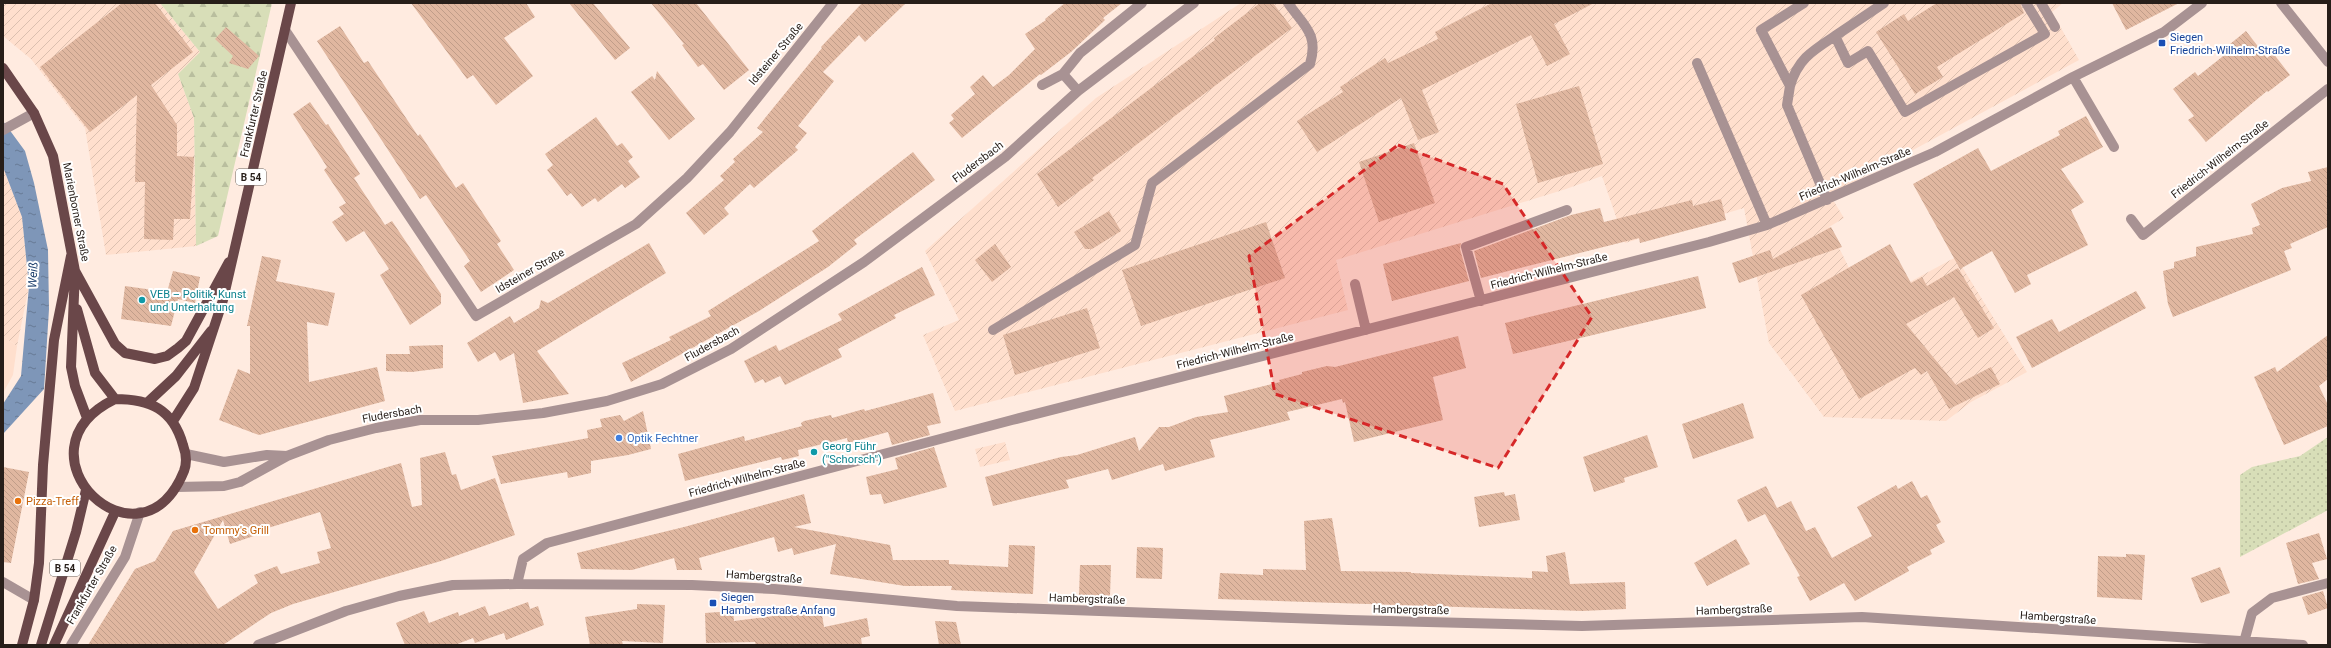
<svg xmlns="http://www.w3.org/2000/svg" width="2331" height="648" viewBox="0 0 2331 648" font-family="Roboto,sans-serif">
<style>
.built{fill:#ffdfcd}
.industrial{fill:url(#industrial-furrows)}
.grass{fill:url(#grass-dots)}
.forest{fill:url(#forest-firs)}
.water{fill:url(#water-ripples)}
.building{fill:url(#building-back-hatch);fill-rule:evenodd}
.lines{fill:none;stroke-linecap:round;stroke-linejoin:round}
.minor{stroke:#a89293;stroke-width:10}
.major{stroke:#6a4749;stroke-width:10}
.marked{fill:#d62828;fill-opacity:0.2;stroke:#d62828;stroke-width:3;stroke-dasharray:8 5;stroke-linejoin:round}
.transit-dot{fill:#1a4fb4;stroke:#fff;stroke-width:1.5}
.culture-dot{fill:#0f9aa8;stroke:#fff;stroke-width:1.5}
.shop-dot{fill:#3f7fe0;stroke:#fff;stroke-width:1.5}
.food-dot{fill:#e8710a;stroke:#fff;stroke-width:1.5}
.labels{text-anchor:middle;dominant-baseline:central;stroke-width:4;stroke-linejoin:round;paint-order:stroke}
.shield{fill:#fff;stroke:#68625e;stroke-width:1}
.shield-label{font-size:10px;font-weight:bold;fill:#271e19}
.transit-label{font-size:11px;fill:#164399;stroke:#fff;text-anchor:start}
.street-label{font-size:11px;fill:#271e19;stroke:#fff}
.culture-label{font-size:11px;fill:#0d838f;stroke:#fff;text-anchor:start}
.shop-label{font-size:11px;fill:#366cbe;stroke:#fff;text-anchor:start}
.food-label{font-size:11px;fill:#c56008;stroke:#fff;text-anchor:start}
.water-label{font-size:12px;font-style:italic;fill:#1f416e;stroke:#fff}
</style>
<defs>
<pattern id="industrial-furrows" width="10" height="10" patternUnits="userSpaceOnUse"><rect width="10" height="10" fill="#ffdfcd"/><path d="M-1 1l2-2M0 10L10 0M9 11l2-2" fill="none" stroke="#dbbfaf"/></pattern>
<pattern id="grass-dots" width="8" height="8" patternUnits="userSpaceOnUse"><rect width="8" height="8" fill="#d8deb8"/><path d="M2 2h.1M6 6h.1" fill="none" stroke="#b9be9e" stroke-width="1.8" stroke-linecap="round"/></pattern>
<pattern id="forest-firs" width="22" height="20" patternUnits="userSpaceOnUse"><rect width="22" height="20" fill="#d8deb8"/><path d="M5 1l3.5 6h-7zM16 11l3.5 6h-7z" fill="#b9be9e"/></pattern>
<pattern id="water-ripples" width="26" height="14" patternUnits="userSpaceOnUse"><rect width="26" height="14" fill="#7e96b8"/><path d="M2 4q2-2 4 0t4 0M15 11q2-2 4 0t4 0" fill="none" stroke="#677a95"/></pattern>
<pattern id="building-back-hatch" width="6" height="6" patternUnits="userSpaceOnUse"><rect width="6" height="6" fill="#e0b7a0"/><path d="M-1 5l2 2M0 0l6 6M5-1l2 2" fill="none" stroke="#c09d89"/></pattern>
</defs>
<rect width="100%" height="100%" fill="#ffebe0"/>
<path class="built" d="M3,336L17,346L13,375L3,393Z"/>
<path class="industrial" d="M3,3H160L200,52L178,74L194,118L196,246L106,255L85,128L31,59L3,36Z
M1241,3H2063L2052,12L2079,60L1830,195L1844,218L1829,227L1867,305L1956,257L2027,372L1971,402L1946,421L1824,417L1769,343L1744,208L1625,243L1602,176L1566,189L1336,260L1348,310L955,411L923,335L959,320L925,251L1096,98Z
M3,167L22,217L29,286L17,346L3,336Z
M1005,442L1010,460L980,467L975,449Z"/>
<path class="grass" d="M2328,437V510L2240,557V475L2252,467L2300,456Z"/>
<path class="forest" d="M160,3H272L218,236L196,246L194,118L178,74L200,52Z"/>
<path class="water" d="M3,121L25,151L34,183L48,250L49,309L44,389L3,434V404L21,376L29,286L22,217L3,167Z"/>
<path class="building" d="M122,3H155L193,52L151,85L177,125V156L194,157L190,219H174L173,240L144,239L145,182H135L137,95L90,132L40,67Z
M411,3H526L535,17L504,38L533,76L496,105L473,75L467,79Z
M569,3H593L630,48L615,60Z
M651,3H696L749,70L724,90L703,64L698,67L682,45L684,44Z
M862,3H906L865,42L859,35L823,72L834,81L798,126L807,133L795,147L798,150L754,188L750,184L724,208L729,214L704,235L686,213L724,180L720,176L735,162L733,159L763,132L757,128L822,48L821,47Z
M1065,3H1122L1103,18L1105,20L1071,52L1041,75L1040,74L962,138L949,123L954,119L951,115L975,94L970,87L983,75L993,87L1009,75L1035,49L1025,34L1046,20L1045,19Z
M1260,3H1273L1292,28L1092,178L1094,180L1058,207L1037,174L1215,40L1214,38Z
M1492,3H1594L1554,24L1570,54L1547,66L1531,35L1422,90L1439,132L1418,140L1401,98L1317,152L1297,121L1343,92L1340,87L1385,58L1388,63L1438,39L1435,32Z
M1937,3H2020L2024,13L1937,67L1943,77L1915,94L1876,32L1904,14L1908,21Z
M2112,3H2179L2126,30Z
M340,26L364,63L368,61L418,136L420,134L456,188L463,183L501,241L497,244L514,270L481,292L464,266L470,261L426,195L420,199L317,41Z
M226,27L259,56L248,69L229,63L233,56L215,39Z
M2246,31L2267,58L2273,53L2290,75L2268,92L2267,91L2206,142L2188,120L2194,116L2173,89L2195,72L2198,76L2227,53L2224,49Z
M657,71L695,119L669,140L631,92L652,76L655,80Z
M1579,86L1603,164L1538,183L1516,104Z
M310,102L326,125L328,124L360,174L354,178L385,225L392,221L441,294V304L410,325L380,275L389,269L364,231L346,242L332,222L344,214L339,207L346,203L324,170L327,167L293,114Z
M2086,116L2103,147L2061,169L2084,202L2071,210L2088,245L2027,275L2031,284L2015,293L1992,251L1960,269L1913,184L1978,148L1991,171L2060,135L2058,131Z
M596,117L617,146L622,143L633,157L628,161L640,177L625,188L622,184L598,202L595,198L582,207L571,193L567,196L547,170L553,165L545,154Z
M1414,143L1435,203L1379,222L1359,162Z
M913,152L935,180L854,240L857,244L828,267L759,311L631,382L622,363L671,340L669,337L711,316L708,311L819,241L812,231Z
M2328,167V227L2290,244L2292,248L2284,251L2291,270L2173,317L2168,304L2163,271L2174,268V262L2196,256V247L2253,234L2252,228L2260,225L2251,204L2282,188L2311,181L2308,172Z
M1721,199L1726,220L1640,243L1639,238L1481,278L1474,251L1571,215L1600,208L1604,222L1692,200L1693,206Z
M1109,211L1121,231L1092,249H1085L1074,232Z
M1266,222L1285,278L1141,326L1122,270Z
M1831,227L1842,247L1739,283L1732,263L1770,250L1773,259Z
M649,243L666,273L537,351L569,394L523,403L514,353L500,361L495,352L478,362L467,343L510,316L514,323L539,308L541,300L548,303Z
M1461,243L1460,249L1469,281L1392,301L1383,264Z
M995,244L1011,267L992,282L975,260Z
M1890,244L1911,283L1922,277L1927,286L1958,268L1994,328L1978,338L1954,297L1906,324L1956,385L1991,367L2000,384L1949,409L1927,371L1921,375L1915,368L1859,399L1801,295Z
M262,256L281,260L276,281L335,293L328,326L307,322L309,382L377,367L385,401L259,435L219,420L238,369L250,374V326H247Z
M922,267L935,295L894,315L896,318L838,349L842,357L785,385L780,376L765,383L763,379L755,383L744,361L776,345L779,351L842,320L838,314Z
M173,271L200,277L195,303L178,299L171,326L121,319L125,286L167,292Z
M1698,276L1706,308L1513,354L1505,323Z
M2136,291L2146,308L2032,368L2016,337L2052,319L2059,332Z
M1087,308L1100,348L1015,375L1003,335Z
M2328,335V379L2319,386L2328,405V426L2284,445L2254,377L2275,367L2277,372Z
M1458,336L1466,368L1433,377L1443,420L1354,442L1345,402L1343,403L1342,399L1287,412L1290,420L1210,440L1215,457L1165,471L1163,464L1112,480L1108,469L1066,480L1069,488L993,506L985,477L1061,457L1077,455L1135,437L1139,451L1159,427H1169L1196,417L1228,412L1224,396L1280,382L1279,380L1302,374V372L1327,366L1335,367Z
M443,345V368L412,372L386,371V354H410L409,346Z
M933,393L941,423L927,426L930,435L892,445L888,432L848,443L847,438L798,450L799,456L782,460L781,457L685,481L678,454L744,436L745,441L802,426L801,423L804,421L831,415L832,418L864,409L865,411Z
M1743,403L1754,438L1693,459L1682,424Z
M643,411L651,449L628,455L591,461V473L568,478L567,472L501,484L492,456L588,438L587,430L602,427L600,419L620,415L624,421Z
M1647,435L1658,467L1624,478L1625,482L1594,492L1583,457Z
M934,447L947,487L884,504L881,494L870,495L866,477L898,469L895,458Z
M445,452L452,475L456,474L461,490L495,478L515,535L441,561L293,604L271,613L223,645H88L135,569L155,561L173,531L401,463L412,507L422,505L420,458ZM320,512L331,548L317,552L320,563L281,574L277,566L254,575L258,583L218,609L194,572L223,520L230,544L269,531L268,528Z
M3,467L29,472L11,563L3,562Z
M1912,481L1921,498L1927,495L1941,522L1936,525L1945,542L1930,550L1932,554L1907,567L1909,571L1855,601L1844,583L1810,601L1797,577L1800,576L1765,514L1748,522L1737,500L1766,486L1777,508L1791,501L1806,531L1815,527L1832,558L1872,536L1857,507L1896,485L1898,489Z
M1504,492L1505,496L1515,494L1520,520L1479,527L1474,497Z
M804,494L811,523L794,527L890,545L893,560H949V564L1008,567L1009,545L1035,546L1033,594L951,590L952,586H905L830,574L836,544L794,555L792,548L778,552L774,537L699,558L702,570H677L674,558L632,570L581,569L577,553L684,527Z
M1332,518L1341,571L1411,572V573L1532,578V571L1548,572L1546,556L1565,552L1570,584L1625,582L1626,609L1582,611L1218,599L1220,573L1263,575V569L1306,570L1304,521Z
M2319,533L2327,559L2312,563L2319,579L2298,584L2286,543Z
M1736,539L1750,564L1707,586L1694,563Z
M1137,547L1163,548L1162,579L1136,578Z
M2126,554L2145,555L2142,600L2097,597L2098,556L2126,557Z
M1080,565H1111L1110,596H1079Z
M2220,567L2230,593L2201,603L2191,578Z
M2323,591L2328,608L2308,615L2302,597Z
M528,602L530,609L538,606L544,625L506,640L504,633L475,643L473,638L455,645H405L396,623L424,611L429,623L458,612L459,616L485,606L489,616Z
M637,604L665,605L663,643L622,641L623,645H590L585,617L637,609Z
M733,611L734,621L790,614L822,615L824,627L867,618L870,636L861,638L862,645H756L755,642L706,643L705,613Z
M935,621L956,622L961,645H939Z"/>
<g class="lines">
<path class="minor" d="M1804,3L1761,30L1790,86L1787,105L1827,200
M2041,3L2055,27
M2281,3L2328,62
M285,30L476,316L636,224L687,178L730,132L833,3
M1835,36L1884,3
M1697,63L1767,225
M2073,77L2114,147
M1042,85L1063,74
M1790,86C1798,59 1812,51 1835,36L1848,63L1868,51L1905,112L2045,34L2026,3
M1078,91L1063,74L1080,53L1142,3
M3,130L34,113
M2131,219L2143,235L2328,89
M1355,284L1366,330
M1481,301L1466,247L1567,210
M993,330L1135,245L1152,183L1310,64C1319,34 1304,26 1288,3
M186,454L224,462L267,455L287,456
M177,487L224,486L240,482L287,456L329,440L376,428L420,420H478L543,413L607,401L662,384L731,349L864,262L1005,157L1078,91L1194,3
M3,582L34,600
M517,584L523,559L547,543L1012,420L1709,242L1767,225L1935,152L2073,77L2164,32L2202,3
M2244,642L2252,613L2272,598L2328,583
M71,645L125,557L140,512
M258,645L346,611L399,596L453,585L517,584L692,585L774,589L957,606L1349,620L1582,626L1862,617L2303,645"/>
<path class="major" d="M3,68L34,113L53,156L75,271L71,367L75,386L87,418
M75,271L115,344L125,353L155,359L167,356L178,348L186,341L229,262
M77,309L95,373L115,399
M115,399C150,399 173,409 183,445C186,453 187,463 184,471C140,580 7,452 115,399Z
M147,403L176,376L211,331
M173,421L194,388L223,300L291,3
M22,645L34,600L39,563L43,465L54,340L71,256
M41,645L76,532L86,490
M54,645L115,512"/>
</g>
<path class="marked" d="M1398,145L1503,184L1592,317L1498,468L1275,394L1249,256Z"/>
<g class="transit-dot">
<rect x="2158" y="39" width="8" height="8" rx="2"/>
<rect x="709" y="599" width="8" height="8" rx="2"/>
</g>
<g class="culture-dot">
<circle cx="142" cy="300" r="4"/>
<circle cx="814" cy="452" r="4"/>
</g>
<circle class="shop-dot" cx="619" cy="438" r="4"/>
<g class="food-dot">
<circle cx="18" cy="501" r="4"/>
<circle cx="195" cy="530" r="4"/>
</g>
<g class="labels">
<g class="shield">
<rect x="236" y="169" width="30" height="16" rx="3"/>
<rect x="50" y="560" width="30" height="16" rx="3"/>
</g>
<g class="shield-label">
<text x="251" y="177">B 54</text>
<text x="65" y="568">B 54</text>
</g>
<g class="transit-label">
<text x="2170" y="37">Siegen<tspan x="2170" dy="13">Friedrich-Wilhelm-Straße</tspan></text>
<text x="721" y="597">Siegen<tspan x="721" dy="13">Hambergstraße Anfang</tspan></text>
</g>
<g class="street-label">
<text transform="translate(776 54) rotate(-50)">Idsteiner Straße</text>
<text transform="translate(254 114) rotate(-77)">Frankfurter Straße</text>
<text transform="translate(2220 159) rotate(-38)">Friedrich-Wilhelm-Straße</text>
<text transform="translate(978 162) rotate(-37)">Fludersbach</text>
<text transform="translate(1855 174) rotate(-23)">Friedrich-Wilhelm-Straße</text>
<text transform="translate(76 212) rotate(79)">Marienborner Straße</text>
<text transform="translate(530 271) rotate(-30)">Idsteiner Straße</text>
<text transform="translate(1549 271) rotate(-14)">Friedrich-Wilhelm-Straße</text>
<text transform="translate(712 344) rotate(-29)">Fludersbach</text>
<text transform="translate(1235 351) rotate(-14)">Friedrich-Wilhelm-Straße</text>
<text transform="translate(392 414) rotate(-10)">Fludersbach</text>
<text transform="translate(747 478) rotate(-15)">Friedrich-Wilhelm-Straße</text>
<text transform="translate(764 577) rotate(4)">Hambergstraße</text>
<text transform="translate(92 585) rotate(-60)">Frankfurter Straße</text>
<text transform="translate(1087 599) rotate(2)">Hambergstraße</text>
<text transform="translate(1411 610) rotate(1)">Hambergstraße</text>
<text transform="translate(1734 610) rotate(-2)">Hambergstraße</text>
<text transform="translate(2058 618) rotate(4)">Hambergstraße</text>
</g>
<g class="culture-label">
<text x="150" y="294">VEB – Politik, Kunst<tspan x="150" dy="13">und Unterhaltung</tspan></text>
<text x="822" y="446">Georg Führ<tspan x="822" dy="13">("Schorsch")</tspan></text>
</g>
<g class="shop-label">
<text x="627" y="438">Optik Fechtner</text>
</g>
<g class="food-label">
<text x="26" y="501">Pizza-Treff</text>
<text x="203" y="530">Tommy's Grill</text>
</g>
<g class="water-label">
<text transform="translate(33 275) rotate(-87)">Weiß</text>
</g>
</g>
<rect width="2331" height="648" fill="none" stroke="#271e19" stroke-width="8"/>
</svg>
